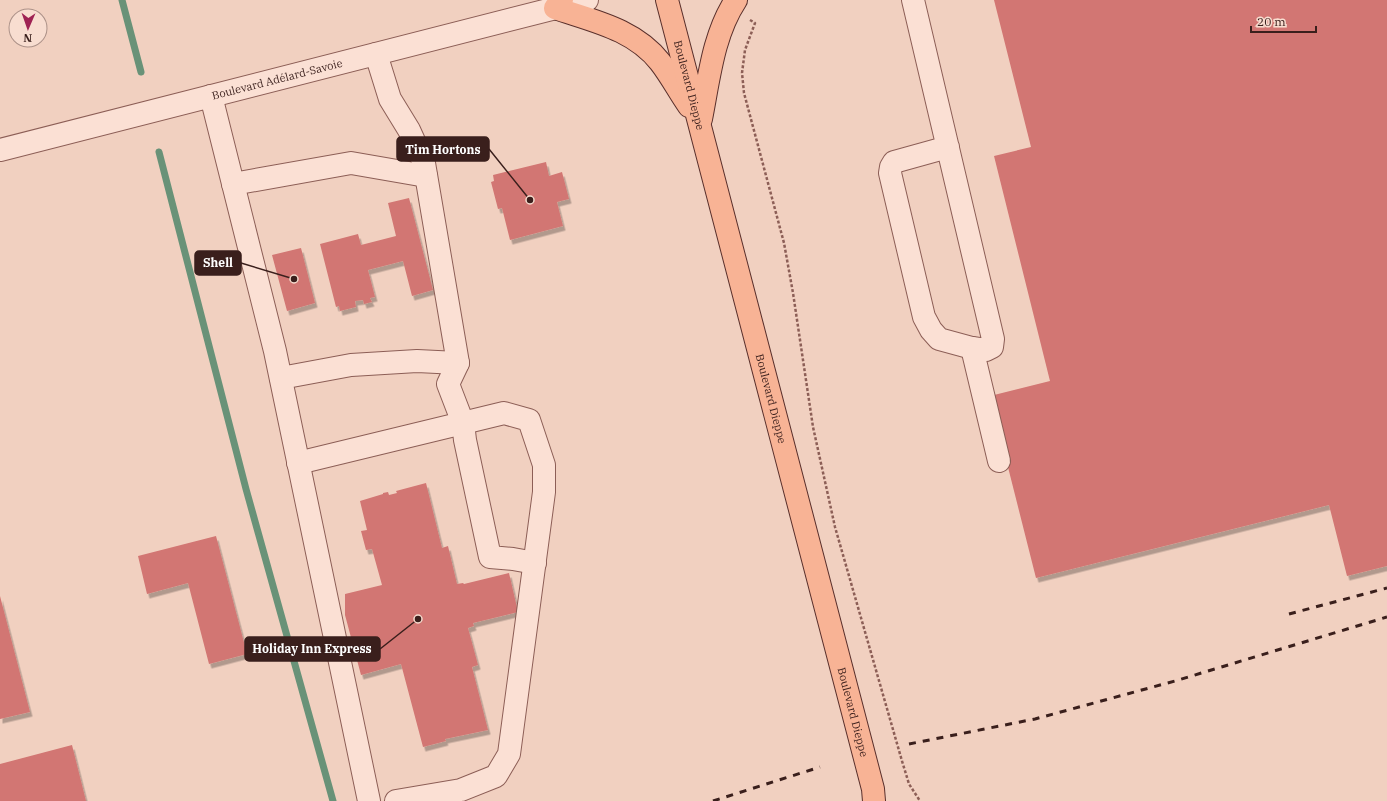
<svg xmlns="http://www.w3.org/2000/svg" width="1387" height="801" viewBox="0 0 1387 801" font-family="'IBM Plex Serif',serif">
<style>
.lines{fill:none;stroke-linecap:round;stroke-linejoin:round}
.stream{stroke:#699278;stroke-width:7}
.building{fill:#d27673;filter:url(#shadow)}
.minor-casing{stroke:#8c5e56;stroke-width:24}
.major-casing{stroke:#592f2b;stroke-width:24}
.path{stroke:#8c5e56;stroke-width:2.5;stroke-dasharray:3 2;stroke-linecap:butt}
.minor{stroke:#fbe0d4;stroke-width:22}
.major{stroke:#f8b395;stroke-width:22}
.rail{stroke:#3a1f1c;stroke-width:3;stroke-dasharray:7 7;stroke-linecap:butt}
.labels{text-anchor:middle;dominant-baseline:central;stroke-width:3;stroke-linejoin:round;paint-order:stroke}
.street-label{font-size:11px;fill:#3a1f1c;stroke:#f8ddd0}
.leader{fill:none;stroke:#3a1f1c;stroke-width:1.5}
.callout-dot{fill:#3a1f1c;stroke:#f8ddd0;stroke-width:1.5}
.callout{fill:#3a1f1c;stroke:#3a1f1c;stroke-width:1.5}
.callout-label{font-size:12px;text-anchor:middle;font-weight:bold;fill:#fff}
</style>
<defs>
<filter id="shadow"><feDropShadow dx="2.5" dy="4.5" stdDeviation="0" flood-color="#0004"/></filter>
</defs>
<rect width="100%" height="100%" fill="#f1d0c0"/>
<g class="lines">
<path class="stream" d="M122,0L141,72
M159,152L246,489L333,801"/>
</g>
<path class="building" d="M994,0H1387V566L1347,576L1329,505L1036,578L990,396L1050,381L994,156L1031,147Z
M546,162L549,176L562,172L569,199L557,202L563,226L510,240L502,208L498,209L491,182L494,181L493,175Z
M409,198L433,290L412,296L403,261L368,270L375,297L370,298L372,302L364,304L363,300L355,301L356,307L340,311L339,306L336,307L320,244L358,234L361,245L396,236L388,203Z
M301,248L315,303L287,311L272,255Z
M426,483L442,548L448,546L457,584L463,583L464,584L509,573L518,612L473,623L474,626L468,628L478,665L472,667L488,730L445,739L446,741L423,747L401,664L361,675L345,615V594L382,585L372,549L366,550L361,531L367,530L360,501L383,494V493L388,492L389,495L397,493L396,491Z
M216,536L247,654L209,664L188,583L147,594L138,556Z
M0,596L30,712L0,719Z
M72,745L86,801H0V764Z"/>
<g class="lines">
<g class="minor-casing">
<g id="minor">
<path d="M913,0L993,339L992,347L986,350L972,348L939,339L931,330L924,317L890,173L891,167L894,162L948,147"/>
<path d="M376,54L390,99L409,130L424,163L458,363L448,384L463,423L465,440L490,557L513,559L535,563"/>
<path d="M211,96L275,351L369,801"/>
<path id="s1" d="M0,150L587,0"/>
<path d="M233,184L351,163L426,176"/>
<path d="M972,348L999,461"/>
<path d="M281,378L351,365L417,361L458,363"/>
<path d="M298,463L504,413L529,420L544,465V492L509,754L496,776L461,790L396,801"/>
</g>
</g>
<g class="major-casing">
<g id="major">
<path d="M562,0L555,8C593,21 634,29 660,62C671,76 679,92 689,106"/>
<path id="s2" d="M667,0L873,789L874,801"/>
<path d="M701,119C709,79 713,35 736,0"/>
</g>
</g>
<path class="path" d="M750,20L755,23L745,50L742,73L744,93L784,243L793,293L813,427L835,527L902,761L909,784L920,801"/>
<use href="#minor" class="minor"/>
<use href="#major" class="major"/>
<path class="rail" d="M1289,614L1387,588
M909,744L1035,719L1175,681L1387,617
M713,801L820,767"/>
</g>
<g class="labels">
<g class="street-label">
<text stroke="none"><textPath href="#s1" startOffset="286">Boulevard Adélard-Savoie</textPath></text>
<text stroke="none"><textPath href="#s2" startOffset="88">Boulevard Dieppe</textPath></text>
<text stroke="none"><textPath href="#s2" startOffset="412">Boulevard Dieppe</textPath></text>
<text stroke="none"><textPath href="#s2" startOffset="736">Boulevard Dieppe</textPath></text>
</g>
</g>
<path class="leader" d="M530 200L489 149M294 279L241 263M418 619L380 649"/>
<g class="callout-dot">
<circle cx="530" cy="200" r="4"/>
<circle cx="294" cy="279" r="4"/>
<circle cx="418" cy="619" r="4"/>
</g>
<g class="callout">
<rect x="397" y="137" width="92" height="24" rx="4"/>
<rect x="195" y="251" width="46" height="24" rx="4"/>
<rect x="245" y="637" width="135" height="24" rx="4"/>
</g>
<g class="callout-label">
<text x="443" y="154">Tim Hortons</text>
<text x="218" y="267">Shell</text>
<text x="312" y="653">Holiday Inn Express</text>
</g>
<g transform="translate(28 28) rotate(182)"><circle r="19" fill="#f8ddd0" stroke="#ac9188"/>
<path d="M0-3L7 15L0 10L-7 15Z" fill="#9f2253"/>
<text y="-6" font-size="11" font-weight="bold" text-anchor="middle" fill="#3a1f1c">N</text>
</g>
<path d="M1251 26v6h65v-6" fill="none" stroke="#3a1f1c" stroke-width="2"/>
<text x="1257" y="26" font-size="12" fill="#3a1f1c" stroke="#f8ddd0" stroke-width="3" paint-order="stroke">20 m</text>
</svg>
